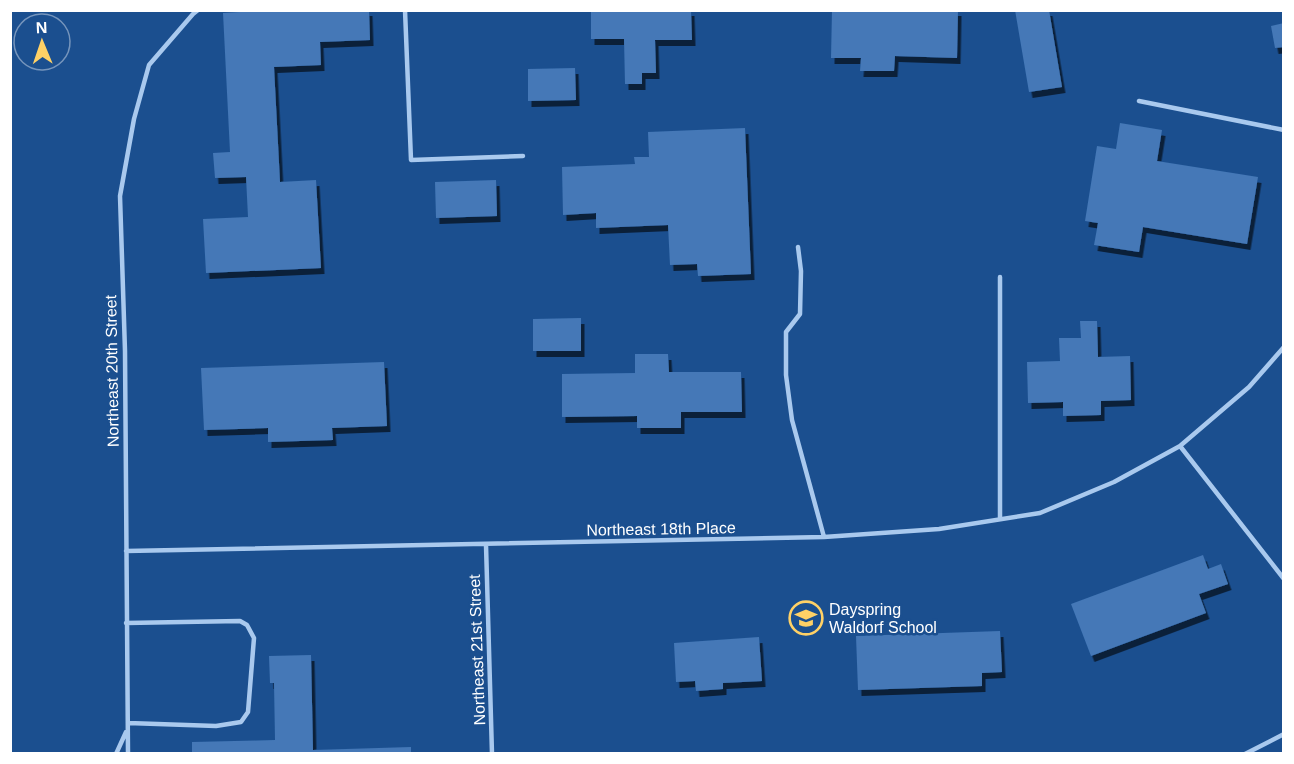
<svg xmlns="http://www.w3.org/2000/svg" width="1294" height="764" viewBox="0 0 1294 764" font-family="Arial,sans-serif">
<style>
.building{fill:#4478b7;filter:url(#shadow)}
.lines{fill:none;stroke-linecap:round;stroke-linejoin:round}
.lane{stroke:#a9c9ee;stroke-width:4.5}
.labels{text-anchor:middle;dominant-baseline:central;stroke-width:5;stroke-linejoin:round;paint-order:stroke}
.street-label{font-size:16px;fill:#fff;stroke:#1b4f8f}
.poi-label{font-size:16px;fill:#fff;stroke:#1b4f8f;text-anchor:start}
</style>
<defs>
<filter id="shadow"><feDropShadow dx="3.5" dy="6" stdDeviation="0" flood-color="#0009"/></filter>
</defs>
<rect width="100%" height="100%" fill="#1b4f8f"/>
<path class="building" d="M274,10H369L370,40L320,42L321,65L274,67L280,182L316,180L321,268L206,273L203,219L248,217L246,177L215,178L213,153L230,152L223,13Z
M591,10H691L692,40H655L656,73H642V84H625L624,39H591Z
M832,10H958L957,58L895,56L894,71H860L861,58H831Z
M1015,10H1049L1062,87L1029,92Z
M1284,23V47L1275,48L1271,26Z
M575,68L576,100L528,101V69Z
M1120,123L1162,130L1157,161L1258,177L1247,244L1143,227L1139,252L1094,245L1098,223L1085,221L1097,146L1116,149Z
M745,128L751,274L698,276L697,264L670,265L668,225L596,228V213L563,215L562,167L635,164L634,157H649L648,132Z
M496,180L497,216L436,218L435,182Z
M581,318V351H533V319Z
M1080,321H1097L1098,357L1130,356L1131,400L1101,401V415L1063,416V402L1028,403L1027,362L1060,361L1059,338H1081Z
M635,354H668L669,372H741L742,412H681V428H637V416L562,417V374L635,373Z
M384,362L387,426L332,428L333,440L268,442V428L204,430L201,368Z
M1203,555L1208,569L1221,564L1228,584L1199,594L1206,613L1091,656L1071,604Z
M1000,631L1002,672L982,673V686L858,690L856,636Z
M759,637L762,681L723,683V689L696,691L695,681L676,682L674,643Z
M311,655L313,750L411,747V754H192V742L275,740L274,683H270L269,656Z"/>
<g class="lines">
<path class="lane" d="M405,10L411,160L523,156
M1139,101L1284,130
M798,247L801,271L800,314L786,332V375L792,420L824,537
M1000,277V519
M1180,446L1284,579
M486,545L492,754
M126,551L824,537L939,529L1040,513L1114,482L1180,446L1249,387L1284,347
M126,623L240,621L247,625L254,638L248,712L241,722L216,726L128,723
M116,754L126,732
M128,754L125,351L120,196L134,119L149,65L193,14L198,10
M1245,754L1284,734"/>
</g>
<defs>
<g id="school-ring" transform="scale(1.725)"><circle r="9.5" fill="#1b4f8f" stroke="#ffd166" stroke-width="1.5"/><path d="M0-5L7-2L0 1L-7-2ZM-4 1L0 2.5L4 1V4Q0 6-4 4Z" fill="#ffd166"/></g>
</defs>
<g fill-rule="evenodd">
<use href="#school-ring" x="806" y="618"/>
</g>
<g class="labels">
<g class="street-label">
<text transform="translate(112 371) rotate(-91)">Northeast 20th Street</text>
<text transform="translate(661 529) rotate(-1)">Northeast 18th Place</text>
<text transform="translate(477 650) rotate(-92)">Northeast 21st Street</text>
</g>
<g class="poi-label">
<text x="829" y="609">Dayspring<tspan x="829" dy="18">Waldorf School</tspan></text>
</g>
</g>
<rect width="1294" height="764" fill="none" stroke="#ffffff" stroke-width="24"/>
<g transform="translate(42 42) rotate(358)"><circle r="28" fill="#1b4f8f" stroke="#7695bc" stroke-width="1.5"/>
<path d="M0-4.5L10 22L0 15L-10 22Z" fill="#ffd166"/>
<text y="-9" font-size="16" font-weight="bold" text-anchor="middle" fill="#ffffff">N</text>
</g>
</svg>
